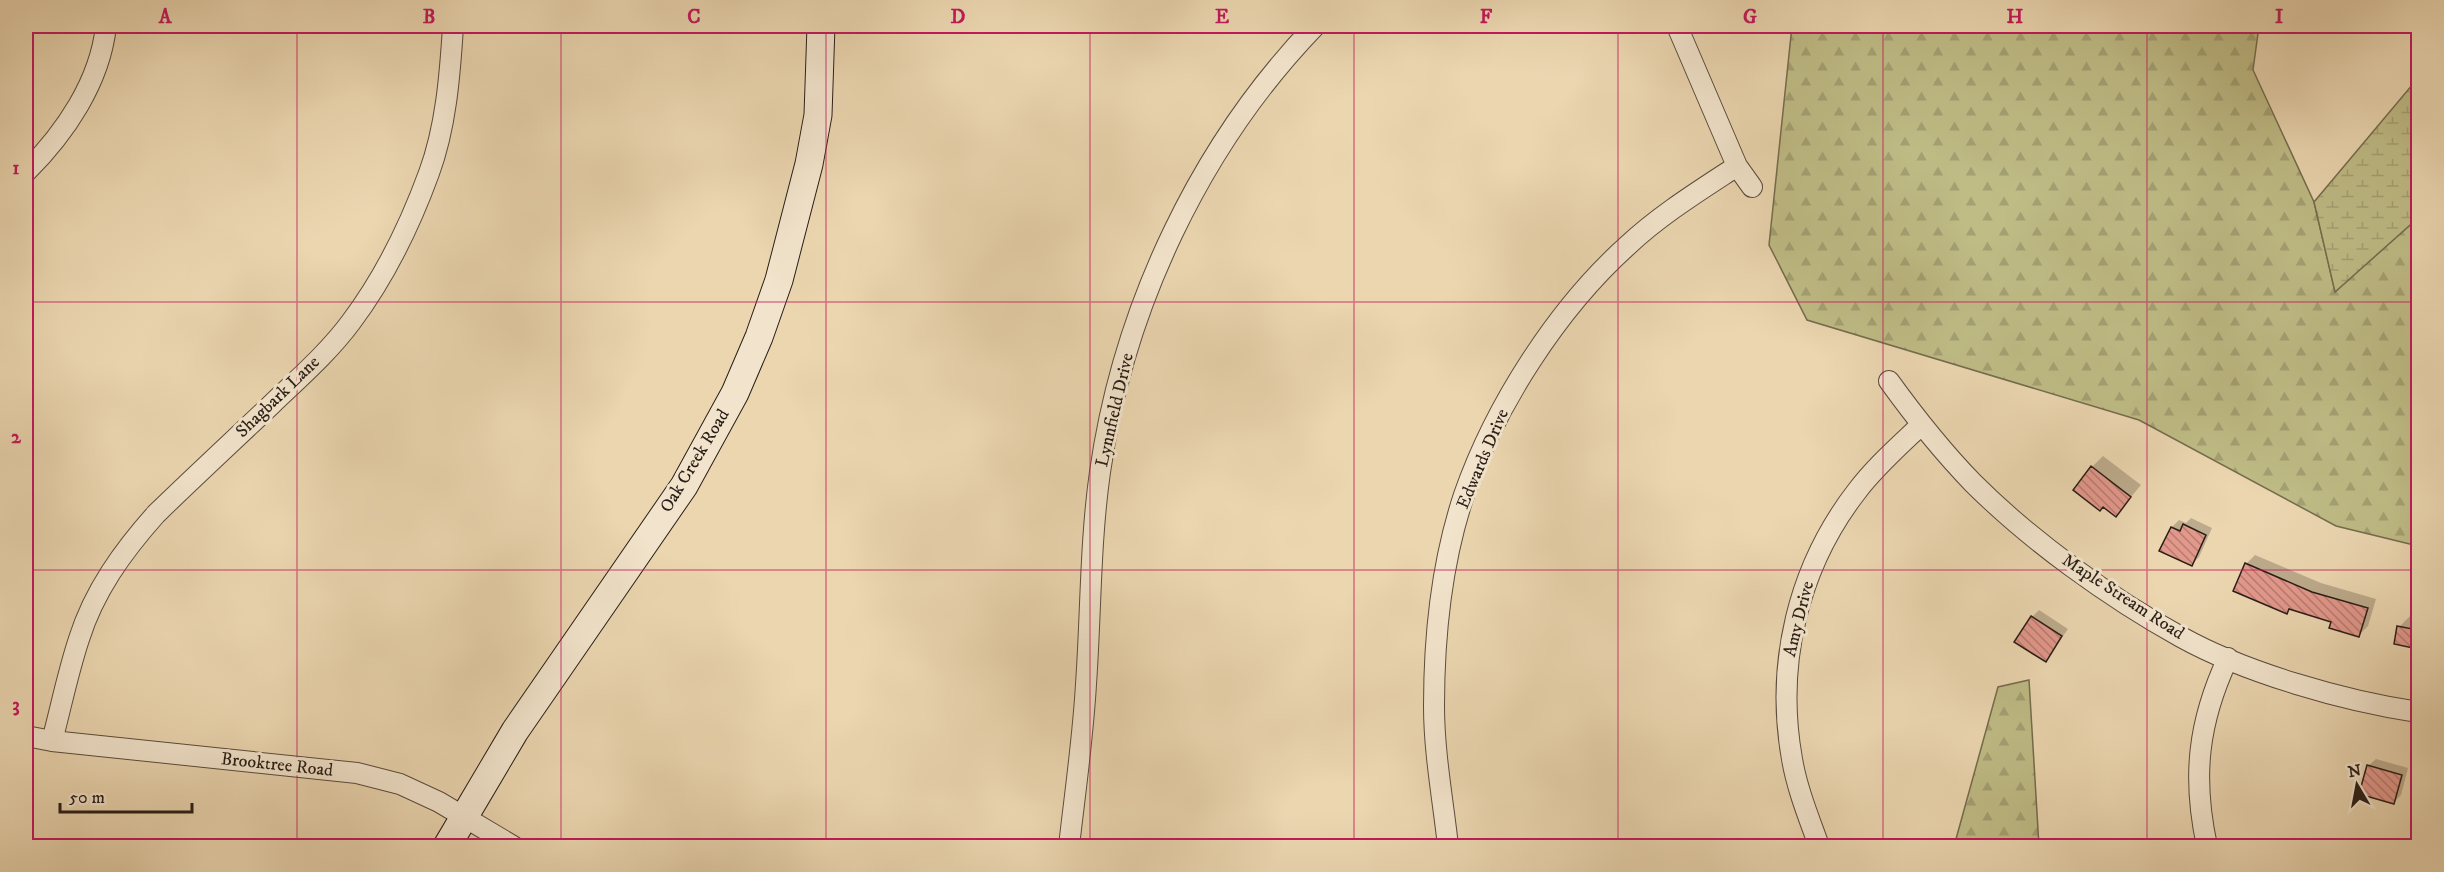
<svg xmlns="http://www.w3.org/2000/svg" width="2444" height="872" viewBox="0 0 2444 872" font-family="'IM FELL DW Pica',serif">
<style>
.forest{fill:url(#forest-firs);stroke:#746d4e;stroke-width:1.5}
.wetland{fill:url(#wetland-marsh);stroke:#746d4e;stroke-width:1.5}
.shadow{fill:#0003}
.building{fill:url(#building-back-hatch);stroke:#291e17;stroke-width:1.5}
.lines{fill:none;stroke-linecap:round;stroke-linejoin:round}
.street-casing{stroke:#5a4c3d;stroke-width:22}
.secondary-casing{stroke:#291e17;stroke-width:29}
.street{stroke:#f2e4cc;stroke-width:20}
.secondary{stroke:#f2e4cc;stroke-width:27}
.grid{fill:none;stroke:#c2185b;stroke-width:1.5;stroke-opacity:0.55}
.labels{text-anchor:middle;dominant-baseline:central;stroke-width:6;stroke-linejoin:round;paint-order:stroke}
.street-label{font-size:18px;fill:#291e17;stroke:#f2e4cc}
.neatline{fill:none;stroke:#c2185b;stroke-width:2}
.grid-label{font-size:20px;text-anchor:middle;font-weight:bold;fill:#c2185b}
</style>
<defs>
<pattern id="forest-firs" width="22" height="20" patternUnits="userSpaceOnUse" patternTransform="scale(1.5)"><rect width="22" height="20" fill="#bfbc86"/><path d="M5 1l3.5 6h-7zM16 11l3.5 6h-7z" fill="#a4a173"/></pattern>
<pattern id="wetland-marsh" width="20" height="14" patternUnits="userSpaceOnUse" patternTransform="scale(1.5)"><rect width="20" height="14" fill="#bfbc86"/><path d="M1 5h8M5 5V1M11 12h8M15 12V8" fill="none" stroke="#a4a173"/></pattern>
<pattern id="building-back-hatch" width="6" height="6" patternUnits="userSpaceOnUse" patternTransform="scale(1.5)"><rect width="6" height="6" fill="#e3988c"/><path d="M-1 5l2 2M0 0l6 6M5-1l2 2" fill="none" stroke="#b87b71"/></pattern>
</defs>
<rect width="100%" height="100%" fill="#ebd6b0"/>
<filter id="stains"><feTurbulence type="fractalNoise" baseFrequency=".00333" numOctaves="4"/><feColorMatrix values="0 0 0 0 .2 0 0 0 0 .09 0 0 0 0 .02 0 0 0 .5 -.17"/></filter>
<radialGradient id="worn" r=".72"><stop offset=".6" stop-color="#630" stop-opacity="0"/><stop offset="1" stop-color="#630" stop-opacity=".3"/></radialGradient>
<path class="forest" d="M1792,26H2259L2253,70L2314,202L2335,291L2418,218V546L2336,526L2139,420L1807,320L1769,245Z
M2029,680L2039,846H1959L1956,839L1998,687Z"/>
<path class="wetland" d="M2418,78V218L2335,292L2314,202Z"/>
<path class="shadow" d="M2103,456L2141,485L2116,515L2092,467Z
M2191,518L2212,528L2199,557L2192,564L2172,527L2179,520L2186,523Z
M2255,555L2321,583L2376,599L2368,626L2359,635L2333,621L2290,608L2286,612L2246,564Z
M2039,610L2068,629L2046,660L2032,617Z
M2410,616L2418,617V648L2396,643L2399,627Z
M2376,759L2408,768L2401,795L2394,802L2368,766Z"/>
<path class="building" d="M2091,466L2131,497L2116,517L2103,507L2100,511L2073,490Z
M2183,524L2206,535L2192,566L2159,551L2171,527L2180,531Z
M2245,563L2312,592L2368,608L2359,637L2329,628L2331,622L2289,609L2287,614L2233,591Z
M2031,616L2062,636L2046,662L2014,642Z
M2397,626L2418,630V649L2394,644Z
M2367,765L2402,775L2394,804L2359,794Z"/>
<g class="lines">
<g class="street-casing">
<path id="street" d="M1677,26L1737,166L1752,187
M26,172C65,133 100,82 106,26
M1889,381C1915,417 1942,451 1973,483C2030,540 2110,598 2181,637C2246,673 2344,701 2418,712
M26,736L52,741L357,773L400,784L439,802L513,846
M52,741C61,707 68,672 79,639C94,591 123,551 156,514C194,477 233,441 272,404C299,378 328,353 351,322C384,278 410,225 429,173C446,127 450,75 453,26
M1069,846C1075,793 1083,738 1086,684C1091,613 1090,542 1100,472C1123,309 1200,145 1315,26
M1448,846C1443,800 1434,753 1434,706C1434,637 1442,561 1464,495C1495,406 1557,309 1627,246C1660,215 1699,191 1737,166
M1819,846C1809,818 1797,789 1792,759C1775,664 1798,567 1857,491C1875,467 1899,446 1921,425
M2207,846C2192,777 2198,722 2228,658"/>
</g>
<g class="secondary-casing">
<path id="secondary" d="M447,846L515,731L684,486L735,393L759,337L779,280L809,164L818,115L821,26"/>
</g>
<use href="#street" class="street"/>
<use href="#secondary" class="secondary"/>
</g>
<path class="grid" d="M297,26V846M561,26V846M826,26V846M1090,26V846M1354,26V846M1618,26V846M1883,26V846M2147,26V846M26,302H2418M26,570H2418"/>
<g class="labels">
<g class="street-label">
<text transform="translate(278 397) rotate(-44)">Shagbark Lane</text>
<text transform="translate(1115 410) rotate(-77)">Lynnfield Drive</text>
<text transform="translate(1483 459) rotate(-67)">Edwards Drive</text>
<text transform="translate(695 461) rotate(-59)">Oak Creek Road</text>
<text transform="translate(2123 597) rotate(33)">Maple Stream Road</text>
<text transform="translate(1799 619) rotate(-76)">Amy Drive</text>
<text transform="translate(277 765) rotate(6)">Brooktree Road</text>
</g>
</g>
<rect width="2444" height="872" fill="none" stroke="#ebd6b0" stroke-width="66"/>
<g transform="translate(2357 785) rotate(350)" stroke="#f2e4cc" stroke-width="4.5" paint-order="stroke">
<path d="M0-4.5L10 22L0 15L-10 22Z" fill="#291e17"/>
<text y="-9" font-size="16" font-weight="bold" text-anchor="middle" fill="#291e17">N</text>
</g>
<path d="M60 803v9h132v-9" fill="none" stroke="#291e17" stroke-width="3"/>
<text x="69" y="803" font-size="18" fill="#291e17" stroke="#f2e4cc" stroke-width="4.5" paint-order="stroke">50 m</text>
<rect x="33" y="33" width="2378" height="806" class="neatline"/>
<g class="grid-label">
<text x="165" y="23">A</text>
<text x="429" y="23">B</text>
<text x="694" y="23">C</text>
<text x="958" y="23">D</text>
<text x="1222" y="23">E</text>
<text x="1486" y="23">F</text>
<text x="1750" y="23">G</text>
<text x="2015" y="23">H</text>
<text x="2279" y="23">I</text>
<text x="16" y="174">1</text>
<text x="16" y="443">2</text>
<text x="16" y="711">3</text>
</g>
<rect width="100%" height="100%" filter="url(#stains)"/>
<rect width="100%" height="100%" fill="url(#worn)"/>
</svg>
